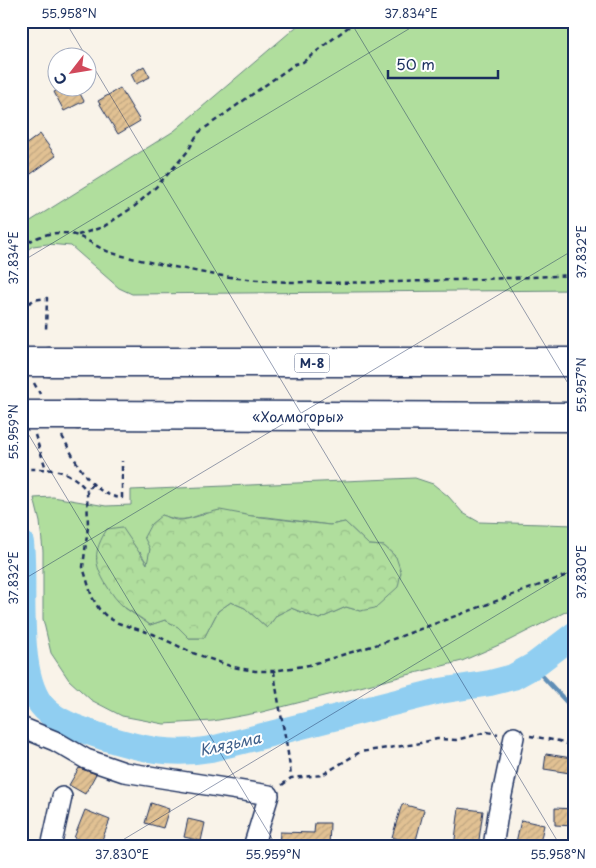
<svg xmlns="http://www.w3.org/2000/svg" width="596" height="868" viewBox="0 0 596 868" font-family="'Playpen Sans',sans-serif">
<style>
.grass{fill:#b0de9d;stroke:#66867e;fill-rule:evenodd}
.forest{fill:url(#forest-crowns);stroke:#66867e}
.lines{fill:none;stroke-linecap:round;stroke-linejoin:round}
.stream{stroke:#618eb6;stroke-width:4.5}
.river{stroke:#90cef1;stroke-width:26}
.building{fill:url(#building-hatch);stroke:#1b2f5e}
.minor-casing{stroke:#1b2f5e;stroke-width:22}
.highway-casing{stroke:#1b2f5e;stroke-width:31}
.path{stroke:#1b2f5e;stroke-width:2.5;stroke-dasharray:5 4;stroke-linecap:butt}
.minor{stroke:#fff;stroke-width:19}
.highway{stroke:#fff;stroke-width:28}
.highway-bridge-casing{stroke:#1b2f5e;stroke-width:31;stroke-linecap:butt}
.highway-bridge{stroke:#fff;stroke-width:28}
.ticks{fill:none;stroke:#1b2f5e;stroke-width:1;stroke-opacity:0.45}
.labels{text-anchor:middle;dominant-baseline:central;stroke-width:4;stroke-linejoin:round;paint-order:stroke}
.shield{fill:#fff;stroke:#5f6d8e;stroke-width:1}
.shield-label{font-size:12px;font-weight:bold;fill:#1b2f5e}
.street-label{font-size:14px;fill:#1b2f5e;stroke:#fff}
.water-label{font-size:15px;font-style:italic;fill:#3e5f8a;stroke:#fff}
.neatline{fill:none;stroke:#1b2f5e;stroke-width:2}
.ticks-label{font-size:12px;text-anchor:middle;fill:#1b2f5e}
</style>
<defs>
<pattern id="forest-crowns" width="20" height="18" patternUnits="userSpaceOnUse" patternTransform="scale(1.25)"><rect width="20" height="18" fill="#b0de9d"/><path d="M2 6a3 3 0 1 1 6 0M12 15a3 3 0 1 1 6 0" fill="none" stroke="#97bf8a"/></pattern>
<pattern id="building-hatch" width="6" height="6" patternUnits="userSpaceOnUse" patternTransform="scale(1.25)"><rect width="6" height="6" fill="#e1c193"/><path d="M-1 1l2-2M0 6l6-6M5 7l2-2" fill="none" stroke="#c0a681"/></pattern>
</defs>
<rect width="100%" height="100%" fill="#f9f3e9"/>
<filter id="ink" filterUnits="userSpaceOnUse"><feTurbulence type="fractalNoise" baseFrequency=".02" numOctaves="2"/><feDisplacementMap in="SourceGraphic" scale="10" xChannelSelector="R" yChannelSelector="G"/><feConvolveMatrix kernelMatrix="1 2 1 2 8 2 1 2 1" color-interpolation-filters="sRGB"/></filter>
<g filter="url(#ink)">
<path class="grass" d="M303,21H575V290L132,294L119,288L71,246L48,244L33,246L21,254V227L174,131Z
M415,478L433,484L448,496L463,513L479,522L575,525V607L508,641L462,661L262,712L213,721L164,724L122,716L91,700L69,680L51,653L43,619V551L40,522L34,498L53,497L106,506L131,505V490ZM205,513L267,517L330,525L345,522L369,545L384,546L396,557L360,611L346,607L319,619L291,608L277,615L267,628L245,608L231,602L218,611L204,638H189L179,627L165,620L150,625L125,608L140,552L148,565L150,549L162,515C181,522 186,520 205,513Z"/>
<path class="forest" d="M220,510L252,516L330,525L345,522L369,545L384,546L396,557L401,572L398,587L375,608L360,611L346,607L319,619L291,608L277,615L267,628L245,608L231,602L218,611L204,638H189L178,627L165,620L150,625C142,618 132,613 124,607C117,601 112,594 107,586C93,563 93,552 107,529L122,527L147,564L150,549L144,537L151,524L162,515C167,516 172,520 177,520C188,521 208,512 220,510Z"/>
<g class="lines">
<path class="stream" d="M533,666L575,711"/>
<path class="river" d="M21,543C26,586 13,678 45,709C60,724 83,730 103,737C141,749 171,756 211,749L440,691L490,683L513,677L533,666L575,634"/>
</g>
<path class="building" d="M144,66L150,77L136,84L131,74Z
M62,88H77L84,101L64,111L54,92Z
M120,88L140,121L118,134L98,101Z
M40,134L56,156L28,176L21,167V148Z
M546,754L572,758L570,773L544,769Z
M79,768L96,774L85,794L69,785Z
M151,803L169,809L163,828L145,823Z
M402,804L424,810L415,844L392,837Z
M459,808L483,811L478,847H454Z
M555,808L575,809V826L555,825Z
M85,810L110,820L99,847L74,838Z
M188,819L205,823L201,841L184,837Z
M521,820L544,825L539,847H515Z
M315,823H330L329,847H279L280,832L314,833Z"/>
<g class="lines">
<g class="minor-casing">
<path id="minor" d="M21,727L55,741L86,759L124,772L269,795L253,847
M51,847L62,797
M493,847L498,814L514,737"/>
</g>
<g class="highway-casing">
<path id="highway" d="M50,362H575
M79,415L575,417"/>
</g>
<path class="path" d="M78,235L103,227L135,206L156,187L176,165L188,151L198,133L295,64L303,62L356,21
M21,247C33,238 48,232 63,233C81,233 96,248 112,253C137,260 164,265 190,270C258,285 327,283 397,282C456,280 515,278 575,275
M21,308L34,300L47,298L46,330
M34,383L40,394
M35,435L46,469
M62,436C76,461 90,495 122,498V461
M21,469C49,469 69,467 87,491
M92,484L87,491L88,527L83,567L92,597L99,609L107,617L118,623L153,634L193,653L233,667L255,671H274L309,665L385,642L575,572
M274,671C278,707 288,742 291,778
M530,736L559,741L575,746
M282,785L291,778L322,775L360,752L416,744L437,739L456,740L487,732L498,734"/>
<use href="#minor" class="minor"/>
<use href="#highway" class="highway"/>
<g class="highway-bridge-casing">
<path id="highway-bridge" d="M21,362H50
M21,415H79"/>
</g>
<use href="#highway-bridge" class="highway-bridge"/>
</g>
</g>
<path class="ticks" d="M65,21L87,58M350,21L575,395M88,58L561,847M21,262L422,21M21,422L277,847M21,581L575,249M111,847L575,568"/>
<g class="labels">
<rect class="shield" x="294.5" y="353.5" width="35" height="19" rx="4"/>
<g class="shield-label">
<text x="312" y="363">М-8</text>
</g>
<g class="street-label">
<text x="298" y="416">«Холмогоры»</text>
</g>
<g class="water-label">
<text transform="translate(230 743) rotate(-12)">Клязьма</text>
</g>
</g>
<rect width="596" height="868" fill="none" stroke="#fff" stroke-width="55"/>
<g transform="translate(72 72) rotate(239)"><circle r="24" fill="#ffffff" stroke="#a4acbf"/>
<path d="M0-4L9 19L0 12L-9 19Z" fill="#d1495b"/>
<text y="-8" font-size="14" font-weight="bold" text-anchor="middle" fill="#1b2f5e">С</text>
</g>
<path d="M388 70v8h110v-8" fill="none" stroke="#1b2f5e" stroke-width="2.5"/>
<text x="396" y="70" font-size="15" fill="#1b2f5e" stroke="#ffffff" stroke-width="4" paint-order="stroke">50 m</text>
<rect x="28" y="28" width="540" height="812" class="neatline"/>
<g class="ticks-label">
<text x="69" y="18">55.958°N</text>
<text x="411" y="18">37.834°E</text>
<text transform="translate(582 252) rotate(-90)" y="4">37.832°E</text>
<text transform="translate(14 258) rotate(-90)" y="4">37.834°E</text>
<text transform="translate(582 385) rotate(-90)" y="4">55.957°N</text>
<text transform="translate(14 432) rotate(-90)" y="4">55.959°N</text>
<text transform="translate(582 572) rotate(-90)" y="4">37.830°E</text>
<text transform="translate(14 578) rotate(-90)" y="4">37.832°E</text>
<text x="122" y="859">37.830°E</text>
<text x="273" y="859">55.959°N</text>
<text x="558" y="859">55.958°N</text>
</g>
</svg>
